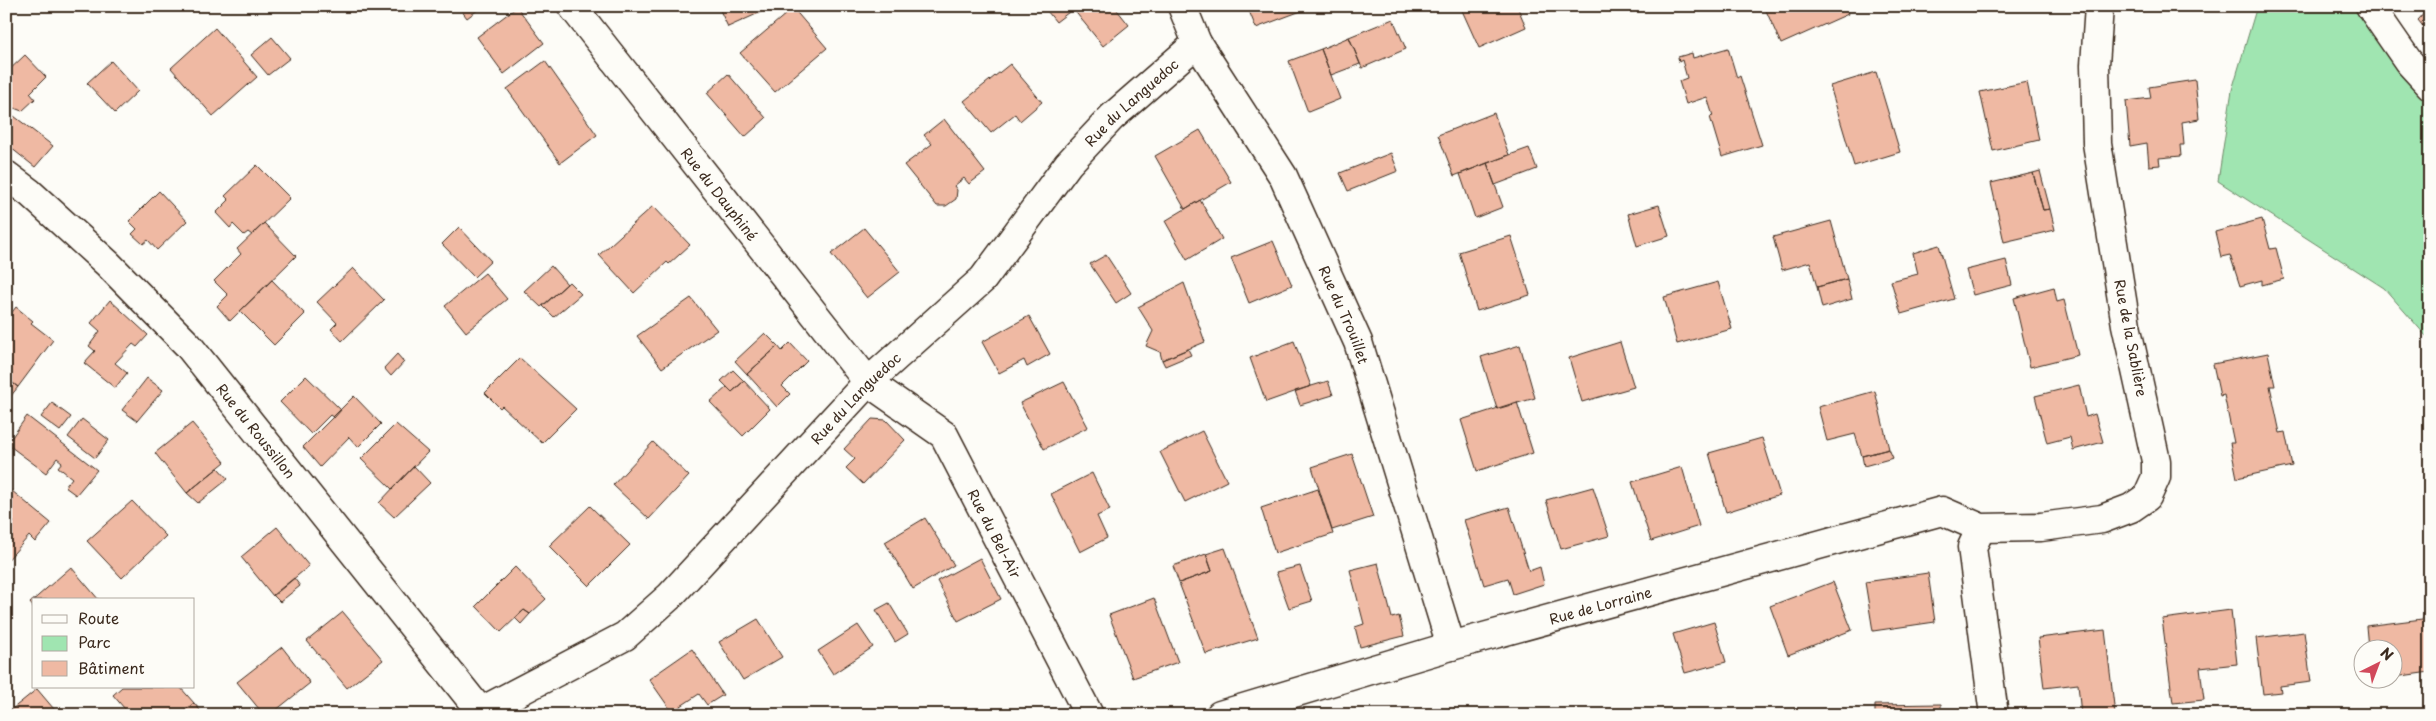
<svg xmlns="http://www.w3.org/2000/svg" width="2436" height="721" viewBox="0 0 2436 721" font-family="'Playpen Sans',sans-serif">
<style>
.green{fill:#a0e5b1;stroke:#6e8868}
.building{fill:#efb9a3;stroke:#3b2a1e}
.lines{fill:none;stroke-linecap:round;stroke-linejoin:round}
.street-casing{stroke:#3b2a1e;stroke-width:31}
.street{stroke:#fdfcf7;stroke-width:28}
.labels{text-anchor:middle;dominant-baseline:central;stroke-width:4;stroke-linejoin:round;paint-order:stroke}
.street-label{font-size:14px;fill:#3b2a1e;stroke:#fdfcf7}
</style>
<rect width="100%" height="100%" fill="#fdfcf7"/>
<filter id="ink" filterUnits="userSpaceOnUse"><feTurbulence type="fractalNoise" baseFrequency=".02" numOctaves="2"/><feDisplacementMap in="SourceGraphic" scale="10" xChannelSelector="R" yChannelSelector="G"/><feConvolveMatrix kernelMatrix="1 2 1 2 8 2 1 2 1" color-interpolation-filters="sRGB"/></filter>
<g filter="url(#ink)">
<path class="green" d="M2257,6H2361L2430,94V337L2426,336L2384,288L2218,181L2232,90Z"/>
<path class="building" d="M458,6H483L467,18Z
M718,6H769L770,8L728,27Z
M1043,6H1114L1129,25L1103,46L1073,9L1056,22Z
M1247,6H1309V8L1256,28Z
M1460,6H1517L1526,27L1479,48Z
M1764,6H1845L1848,14L1781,44Z
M1972,6H1992L1973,11Z
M517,7L544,43L504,74L477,37Z
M2430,7V35L2418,20Z
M793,8L827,48L775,92L740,53Z
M1393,19L1406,49L1362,68L1349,37Z
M215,28L257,77L213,116L171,68Z
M272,37L290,58L268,75L251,55Z
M1349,37L1360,64L1331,75L1321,49Z
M1728,48L1737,78L1740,76L1762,145L1722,157L1710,117L1713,116L1707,97L1686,104L1679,81L1687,78L1682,60L1679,62L1678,57L1692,53L1693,58Z
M1321,49L1340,99L1308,112L1289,61Z
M25,55L46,77L30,93L35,99L22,111L14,108L10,113L53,146L35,167L6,144V73Z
M111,61L138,91L115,113L87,83Z
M545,61L597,135L560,163L507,89Z
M1010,64L1042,102L1020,121L1015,114L991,133L964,101Z
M1876,72L1900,152L1854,166L1830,86Z
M728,74L766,118L745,137L707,93Z
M2195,80L2199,119L2182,122L2184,145H2180L2181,156L2159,158L2160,165L2149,166L2147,143L2130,146L2126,101L2151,98L2149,87Z
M2027,82L2039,140L1993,151L1980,92Z
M1494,113L1509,155L1454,176L1438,135Z
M944,119L985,172L969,184L964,178L954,186L957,190L956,199L946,206H937L904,165L932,144L924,135Z
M1200,130L1231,182L1185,209L1155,156Z
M1529,148L1537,169L1495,185L1487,163Z
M1391,153L1398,171L1348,191L1340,173Z
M1487,163L1503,207L1475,218L1460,174Z
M257,165L290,198L252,235L248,232L244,235L233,224L230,228L216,213L229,200L225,196Z
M2040,171L2050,209L2043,210L2033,173Z
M2033,173L2043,210L2050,209L2055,230L2004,242L1991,183Z
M159,191L187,221L157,250L148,240L143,244L132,234L137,229L129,221Z
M1200,200L1222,239L1187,260L1165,221Z
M1659,205L1669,236L1637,246L1628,214Z
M653,206L690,245L669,264L667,262L634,293L599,255Z
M2262,219L2270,249L2276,248L2284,279L2262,285V280L2240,286L2230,255L2221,257L2215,232Z
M1831,221L1847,279L1817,287L1810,262L1782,270L1773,237Z
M264,223L296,256L230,321L217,306L228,295L214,281L241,254L237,249Z
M459,227L491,261L474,277L442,244Z
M864,228L900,272L867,298L831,254Z
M1511,236L1530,295L1477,311L1459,252Z
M1273,241L1292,285L1249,303L1231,258Z
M1939,245L1954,299L1901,314L1891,281L1918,274L1913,253Z
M1106,255L1131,293L1116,303L1090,264Z
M2006,260L2012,285L1973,295L1966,270Z
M551,266L567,284L541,307L524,291Z
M353,268L384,300L342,341L331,329L337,323L317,302Z
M485,273L507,299L466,332L445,306Z
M1847,279L1852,299L1822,308L1817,287Z
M272,280L305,314L274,345L240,311Z
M569,282L581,294L554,317L543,306Z
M1718,282L1732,329L1677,344L1664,297Z
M1184,283L1205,342L1162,360L1160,352L1146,346L1153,331L1138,307Z
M2054,287L2057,302L2064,300L2078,355L2030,367L2014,298Z
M691,298L717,330L662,368L637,336Z
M110,300L148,335L137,347L133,344L115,363L127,373L115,388L84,363L95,351L89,346L100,331L91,323Z
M16,307L33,321L31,323L53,340L18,387L6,378V320Z
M1029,316L1050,354L1027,367L1024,360L999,373L982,342Z
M765,333L778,346L747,374L735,361Z
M1294,341L1311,386L1266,402L1250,358Z
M1620,342L1634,387L1582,402L1569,358Z
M790,343L807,361L782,386L790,394L777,407L747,374L778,346L782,351Z
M1520,345L1535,398L1497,409L1481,357Z
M1188,349L1191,355L1165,366L1162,360Z
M2268,353L2275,386H2270L2280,433L2285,432L2292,466L2237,478L2230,443H2234L2224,395L2220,396L2213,364Z
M397,354L404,362L391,376L384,368Z
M520,358L576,409L542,443L502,406L500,408L485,393Z
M733,370L744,381L732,392L721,381Z
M306,376L341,410L334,418L330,415L311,434L280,402Z
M6,378L18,387L6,402Z
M147,378L163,390L137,421L122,410Z
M744,381L770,409L743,436L710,402L727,387L732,392Z
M1328,381L1333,395L1300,405L1295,391Z
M1064,382L1088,427L1044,449L1020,403Z
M2079,385L2086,417L2095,414L2103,442L2073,450L2070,437L2047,443L2035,396Z
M1875,391L1889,449L1862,456L1855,434L1827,441L1818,407Z
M354,396L381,424L358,447L349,437L320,467L303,447Z
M1517,402L1533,453L1477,471L1461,420Z
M52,403L71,417L60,431L41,417Z
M27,416L97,470L76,495L65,487L72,478L58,467L62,462L57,458L46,473L7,444Z
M82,419L109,440L95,458L68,437Z
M872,419L886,420L905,440L863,484L846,468L855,459L844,449Z
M192,423L225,462L187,493L155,453Z
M396,424L428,452L392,489L361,459Z
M1202,431L1227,481L1185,502L1160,452Z
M1762,438L1780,495L1726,512L1709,453Z
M653,442L689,476L649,519L613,485Z
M1889,449L1893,458L1864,466L1862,456Z
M1352,454L1373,517L1332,530L1312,467Z
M414,466L430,483L394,517L379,503Z
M1682,467L1699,526L1651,541L1632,482Z
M218,468L228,479L198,503L187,493Z
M1092,473L1110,510L1097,516L1107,538L1080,552L1051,494Z
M6,486L51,523L35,542L29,536L6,562V532L14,522L6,515Z
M1593,487L1609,536L1561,549L1546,500Z
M1318,489L1333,534L1275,553L1261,508Z
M132,501L166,536L122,578L87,541Z
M590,506L630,545L589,586L549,546Z
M1509,507L1529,571L1540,567L1544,584L1513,594L1508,578L1484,585L1464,520Z
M925,518L954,565L913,589L885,542Z
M277,527L309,566L273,596L241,557Z
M1225,548L1258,638L1206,654L1179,583L1212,571L1206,554Z
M1206,554L1212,571L1179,583L1173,566Z
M980,558L1001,599L958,621L937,581Z
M1378,563L1392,618L1399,616L1404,636L1360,647L1355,627L1364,624L1350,570Z
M1300,566L1312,601L1289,608L1276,572Z
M71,567L99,600H34V608L30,603Z
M515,567L546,599L530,614L524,610L501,632L476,606Z
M1928,573L1935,622L1873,631L1865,582Z
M294,578L300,586L280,602L273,595Z
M1833,582L1852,630L1788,655L1770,606Z
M1154,598L1178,662L1133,678L1109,615Z
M889,603L908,634L895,642L876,610Z
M524,610L530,614L521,624L515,618Z
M2231,610L2237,664L2200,668L2204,700L2173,703L2162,619Z
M343,612L383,660L347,688L307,641Z
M2430,618V672L2394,677V648H2368L2366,626Z
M758,619L782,657L743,680L719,642Z
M1714,622L1726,662L1685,673L1673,634Z
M858,625L873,647L833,674L818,651Z
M2105,630L2115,714L2081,715L2078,684L2044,688L2038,638Z
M2304,632L2311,682L2280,686L2281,692L2263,694L2256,638Z
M282,647L310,683L270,715H264L237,682Z
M692,649L723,695L707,705L699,694L672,712L649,679Z
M2370,678H2389V680L2371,682Z
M122,687H180L194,703L180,715H130L113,695Z
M37,689L59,715H6V714Z
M194,703L204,715H180Z
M1941,704V715H1875V705Z"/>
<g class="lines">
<g class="street-casing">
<g id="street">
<path id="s1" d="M572,6L868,382L944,435L1089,715"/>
<path id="s2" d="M1182,6L1197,43L1283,176L1358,342L1451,646"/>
<path d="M2370,6L2408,61L2430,85"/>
<path id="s3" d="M6,175L30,193L108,264L188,345L481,712"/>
<path d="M1981,528L1972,547L1994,715"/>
<path id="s4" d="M474,715L625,636L670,596L868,382L983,279L1068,164L1112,117L1197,43"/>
<path id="s5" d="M1220,715L1451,646L1942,511L1981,528L2041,527L2102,519L2131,508L2147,497L2156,477V461L2126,325L2097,143L2095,65L2099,6"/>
</g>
</g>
<use href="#street" class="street"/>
</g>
</g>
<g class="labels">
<g class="street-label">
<text stroke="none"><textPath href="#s4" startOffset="908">Rue du Languedoc</textPath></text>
<text stroke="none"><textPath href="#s1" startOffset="239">Rue du Dauphiné</textPath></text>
<text stroke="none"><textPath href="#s2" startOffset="350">Rue du Trouillet</textPath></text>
<text transform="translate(2131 338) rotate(79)">Rue de la Sablière</text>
<text stroke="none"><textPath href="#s4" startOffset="502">Rue du Languedoc</textPath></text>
<text stroke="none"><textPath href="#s3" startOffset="359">Rue du Roussillon</textPath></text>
<text stroke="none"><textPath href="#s1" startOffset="682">Rue du Bel-Air</textPath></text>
<text stroke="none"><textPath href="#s5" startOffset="396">Rue de Lorraine</textPath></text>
</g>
</g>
<rect width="2436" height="721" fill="none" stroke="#fdfcf7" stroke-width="25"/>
<rect x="12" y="12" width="2411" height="696" fill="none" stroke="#3b2a1e" stroke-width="2" filter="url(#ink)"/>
<rect x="32" y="598" width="162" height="90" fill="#fdfcf7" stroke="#afa8a0"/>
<rect x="42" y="615" width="25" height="8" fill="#fdfcf7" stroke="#afa8a0"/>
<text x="78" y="624" font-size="15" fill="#3b2a1e">Route</text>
<rect x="42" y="636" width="25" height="15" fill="#a0e5b1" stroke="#afa8a0"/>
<text x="78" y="648" font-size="15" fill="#3b2a1e">Parc</text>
<rect x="42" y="661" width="25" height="15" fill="#efb9a3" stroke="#afa8a0"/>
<text x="78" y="674" font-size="15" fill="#3b2a1e">Bâtiment</text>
<g transform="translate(2378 664) rotate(42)"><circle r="24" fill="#fdfcf7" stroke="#afa8a0"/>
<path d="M0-4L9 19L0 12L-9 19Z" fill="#d1495b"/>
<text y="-8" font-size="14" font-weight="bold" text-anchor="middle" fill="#3b2a1e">N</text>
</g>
</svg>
